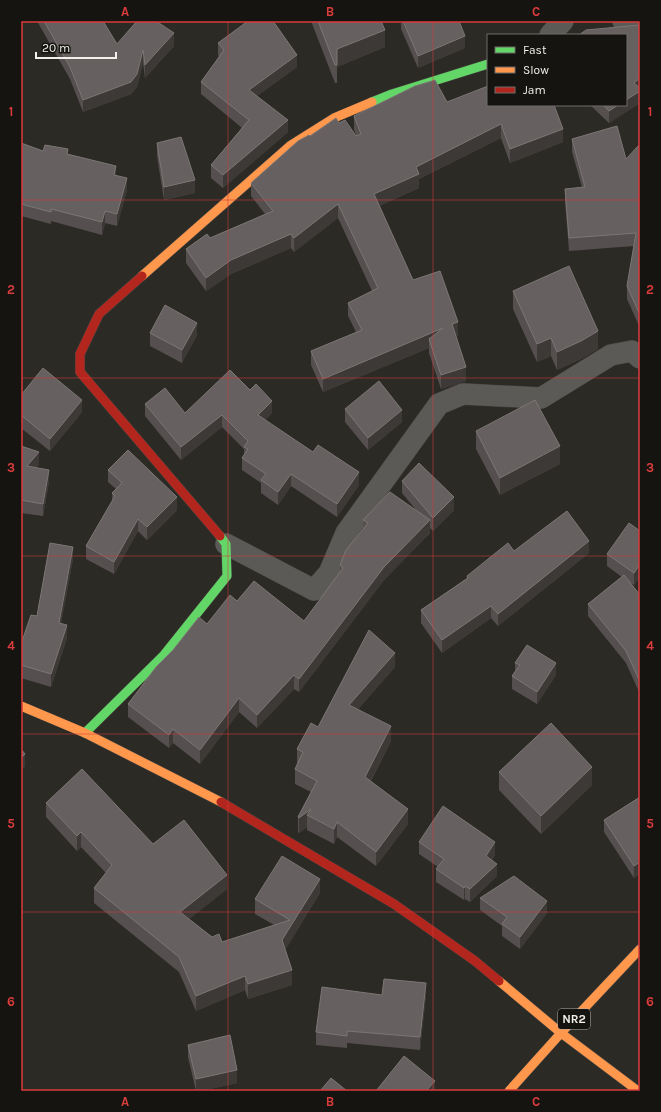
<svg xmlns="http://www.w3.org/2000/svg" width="661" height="1112" viewBox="0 0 661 1112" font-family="Karla,sans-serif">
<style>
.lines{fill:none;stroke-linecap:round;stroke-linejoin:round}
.street-casing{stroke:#494743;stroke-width:22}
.fast-casing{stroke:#494743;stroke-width:10}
.slow-casing{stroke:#494743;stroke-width:10}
.jam-casing{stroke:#494743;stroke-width:10}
.street{stroke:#5c5a57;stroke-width:21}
.fast{stroke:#63d668;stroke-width:9}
.slow{stroke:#ff974d;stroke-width:9}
.jam{stroke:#b3261e;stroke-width:9}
.wall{fill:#554f4f}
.shaded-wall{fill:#3d3937}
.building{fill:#666060;stroke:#7c7775}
.grid{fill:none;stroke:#d93c3c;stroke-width:1;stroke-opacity:0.55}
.labels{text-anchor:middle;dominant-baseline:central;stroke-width:3;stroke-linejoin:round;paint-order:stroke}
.shield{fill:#151410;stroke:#b0aea9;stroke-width:1}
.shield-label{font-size:12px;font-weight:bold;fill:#f3f0eb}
.neatline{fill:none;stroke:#d93c3c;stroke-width:1.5}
.grid-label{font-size:13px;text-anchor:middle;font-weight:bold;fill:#d93c3c}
</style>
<rect width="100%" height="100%" fill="#2c2a25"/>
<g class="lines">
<g class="street-casing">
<path id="street" d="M623,21L640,22
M550,35L563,21
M226,544L314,590L329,573L346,533L439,404L463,394L541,398L611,355L632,351L640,358"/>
</g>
<g class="fast-casing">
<path id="fast" d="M372,102L392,94L488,64
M85,733L163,656L227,576L226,544L220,536"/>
</g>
<g class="slow-casing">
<path id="slow" d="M142,276L291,145L334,118L372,102
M21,706L85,733L221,802
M499,981L561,1033L638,1091
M509,1091L561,1033L640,949"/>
</g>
<g class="jam-casing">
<path id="jam" d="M142,276L99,314L80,354V372L220,536
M221,802L394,904L475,961L499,981"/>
</g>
<use href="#street" class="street"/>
<use href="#fast" class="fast"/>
<use href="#slow" class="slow"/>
<use href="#jam" class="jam"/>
</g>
<path class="wall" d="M37,21H103L117,44L137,21H156L174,46L145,78L143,63L137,87L131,94L83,112L70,79Z
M311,21H381L385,47L337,67V83H335Z
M401,21H459L465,48L418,68L401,29Z
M640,25V103L609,123L590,105H626Z
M218,43L297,67L257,96L288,132L223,188L211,178V165L242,128L201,94V82L219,57L218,55Z
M447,102L563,142L510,163L501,138L419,179V188L379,206L413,280L458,336H456L466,381L441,389L429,353V348L323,392L311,365V351L356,332L348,316V303L372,291L338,218L294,252L291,248L231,274L206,291L186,263V249L210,238L265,214L251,196V183L310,136L339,123L356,135L354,130V116Z
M572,139L626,159L640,144V328L627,299V286L634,246L569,251L565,201V189L582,187L572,152Z
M21,143L43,151L68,154L116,175L127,190L117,226L105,223L102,235L51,221V224L21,216Z
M157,143L195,193L164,200L157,156Z
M513,291L598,349L581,359L557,370L551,356L537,362L513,309Z
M150,333L197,335L182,363L150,346Z
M21,395L82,412L50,451L21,428Z
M145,404L185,413H272L265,420L359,485L337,517L291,486L278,505L261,493V483L242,470V458L244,455V449L222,427L181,460L145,416Z
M345,409L402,422L368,450L345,422Z
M476,431L560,464L500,495L476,449Z
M21,446L39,464L36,468L49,482L43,516L21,513Z
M108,470L177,510L147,540L138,531L114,574L86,559V546L112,501V493L116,489L108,482Z
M402,481L454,510L433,531L430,528V533L384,580L299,692L294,689L257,728L239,712L200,764L173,743L169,748L128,717V704L207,624L237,601L304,621L340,573V565L363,530V520L416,510L402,493Z
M640,531V577L634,585L630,583L640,595V694L626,663L588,616V604L622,577L607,566V554Z
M514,551L589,553L498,626L491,618L442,653L421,623V610L467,578V576Z
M73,559L61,623L67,638L51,687L21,678V644Z
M515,663L556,675L537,704L512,689V676L515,671Z
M395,667L358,709L391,741L371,781L408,824L376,866L337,837L334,844L307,830V827L299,833L298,832V817L311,792L295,784V769L297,764V749L318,727Z
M499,772L592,785L541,834L499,790Z
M640,797V874L634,878L604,832V820Z
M46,803L153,844L227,889L189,919L212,937L222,942L274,925L255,914V899L320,893L285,950L292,985L248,999L245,990L196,1011L179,972L94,903V888L106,873L81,847L77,851L46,817Z
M419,842L495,855L492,860L497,876L470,902L465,899L464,900L436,882V869L438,867L419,854Z
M480,898L547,913L520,949L502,936V926L480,910Z
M382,995H426L420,1050L347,1043V1048L316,1045V1032Z
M188,1045L237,1083L200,1091H196L188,1057Z"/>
<path class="shaded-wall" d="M385,30V47L337,67V49Z
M174,33V46L145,78V65Z
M465,36V48L418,68V56Z
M143,50V63L137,87L131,94L83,112V100Z
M297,55V67L249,102V90Z
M640,78V103L609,123V111L618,105H626V100L634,83Z
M288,120V132L223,188V175Z
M501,124V138L419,179V188L374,208V194L416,167Z
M563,129V142L510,163V149Z
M116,166V179L114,175Z
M127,178V190L117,226V214Z
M195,180V193L164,200V187Z
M338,204V218L294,252V238Z
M105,211V223L102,235V222Z
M291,234V248L231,274L206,291V278L231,260Z
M458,322V336L452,338V324Z
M197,323V335L182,363V350Z
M443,328L429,339V348L323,392V379Z
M598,331V349L581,359L557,370V352Z
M551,338V356L537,362V344Z
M466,367V381L441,389V375Z
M82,400V412L50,451V439Z
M272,401V413L258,427V415Z
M402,410V422L368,450V438Z
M222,415V427L181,460V447Z
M560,446V464L500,495V478Z
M39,452V464L27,478V466Z
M49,470V482L43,516V504Z
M359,472V485L337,517V504Z
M291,474V486L278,505V492Z
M177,497V510L147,540V527Z
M454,497V510L433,531V518Z
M138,519V531L114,574V562Z
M430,520V533L384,580L299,692V679L384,567Z
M589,541V553L498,626V614Z
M73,547V559L59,635V623Z
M640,564V577L634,585V573Z
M491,606V618L442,653V640Z
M67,625V638L51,687V674Z
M395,653V667L349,720V705Z
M556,663V675L537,704V692Z
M294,675V689L257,728V715Z
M239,698V712L200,764V750Z
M391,726V741L365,792V777Z
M173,729V743L169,748V735Z
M25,754V767L21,770V758Z
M592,767V785L541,834V816Z
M311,809L307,815V827L299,833V818Z
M408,809V824L376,866V852Z
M337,822V837L334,844V829Z
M81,832V847L77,851V836Z
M495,842V855L486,868V856Z
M640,862V874L634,878V866Z
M497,864V876L470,902V889Z
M227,875V889L180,926V912Z
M320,879V893L282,955V940Z
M465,886V899L464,900V888Z
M22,891V913L21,914V892Z
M547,901V913L520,949V937Z
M292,970V985L248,999V984Z
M245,976V990L196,1011V996Z
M426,983V995L420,1050V1037Z
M237,1070V1083L200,1091H196V1079Z
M435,1081V1091H426Z"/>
<path class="building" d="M44,21H103L117,44L137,21H156L174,33L145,65L143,50L137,74L131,82L83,100L70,67Z
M248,21H273L297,55L249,90L288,120L223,175L211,165L249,120L201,82L224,50L218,43Z
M318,21H381L385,30L337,49V65H335Z
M403,21H459L465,36L418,56Z
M640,25V78L634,83L640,88V91L626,100V35H579L586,30Z
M435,80L447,102L488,86V105H554L563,129L510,149L501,124L416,167L419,174L374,194L413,280L440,271L458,322L452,324L466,367L441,375L429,339L443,328L323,379L311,351L362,330L348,303L378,288L338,204L294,238L291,234L231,260L206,278L186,249L207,234L210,238L273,211L251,183L298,141L309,135L310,136L336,118L339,123L345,120L356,136L361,134L354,116L415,86Z
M603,105H618L609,111Z
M617,126L626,159L640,144V315L627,286L636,233L569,238L565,189L585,187L572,139Z
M181,137L195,180L164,187L157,143Z
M21,143L43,151L45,145L68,149L67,154L116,166L114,175L127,178L117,214L105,211L102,222L51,209V212L21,204Z
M569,266L598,331L581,341L557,352L551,338L537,344L513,291Z
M165,305L197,323L182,350L150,333Z
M43,368L82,400L50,439L21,415V395Z
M230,370L250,390L256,384L272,401L258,415L313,452L318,445L359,472L337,504L291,474L278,492L261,480L266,474L242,458L248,449L244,447L248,441L222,415L181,447L145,404L165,388L185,413Z
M379,381L402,410L368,438L345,409Z
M535,400L560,446L500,478L476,431Z
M21,446L39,452L27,466L49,470L43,504L21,500Z
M128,450L177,497L147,527L138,519L114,562L86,546L115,496L112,493L122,483L108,470Z
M419,463L454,497L433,518L402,481Z
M390,492L430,520L384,567L299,679L294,675L257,715L239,698L200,750L173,729L169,735L128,704L156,667L173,650L199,617L207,624L230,595L237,601L254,581L304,621L343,568L340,565L346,550L368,523L363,520Z
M567,511L589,541L498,614L491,606L442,640L421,610L468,578L467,576L508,543L514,551Z
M629,523L640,531V564L634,573L607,554Z
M50,543L73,547L59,623L67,625L51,674L21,665V644L31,615L37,616Z
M624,575L640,595V682L626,651L588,604Z
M369,630L395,653L349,705L391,726L365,777L408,809L376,852L337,822L334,829L307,815L311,809L299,818L298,817L317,781L295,769L303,752L297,749L311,723L318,727Z
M527,645L556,663L537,692L512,676L520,665L515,663Z
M551,723L592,767L541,816L499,772Z
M21,749L25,754L21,758Z
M82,769L153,844L184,820L227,875L180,912L212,937L219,934L222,942L290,920L255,899L282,856L320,879L282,940L292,970L248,984L245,976L196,996L179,957L94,888L112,865L81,832L77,836L46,803Z
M640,797V862L634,866L604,820Z
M443,806L495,842L486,856L497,864L470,889L465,886L464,888L436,869L444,859L419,842Z
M514,876L547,901L520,937L502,924L507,917L480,898Z
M384,979L426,983L420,1037L347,1031V1036L316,1032L322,987L382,995Z
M230,1035L237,1070L196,1079L188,1045Z
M404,1056L435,1081L426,1091H376Z
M331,1078L347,1091H320Z"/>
<path class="grid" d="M228,21V1091M433,21V1091M21,200H640M21,378H640M21,556H640M21,734H640M21,912H640"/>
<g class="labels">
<rect class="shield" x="558" y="1009" width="32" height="20" rx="3"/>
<g class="shield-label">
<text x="574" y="1019">NR2</text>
</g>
</g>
<rect width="661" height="1112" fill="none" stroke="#151410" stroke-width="44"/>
<rect x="487" y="34" width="140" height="72" fill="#151410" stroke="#6e6c68"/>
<rect x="495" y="47" width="20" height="6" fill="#63d668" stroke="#6e6c68"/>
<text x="523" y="54" font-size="12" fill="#f3f0eb">Fast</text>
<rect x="495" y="67" width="20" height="6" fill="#ff974d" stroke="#6e6c68"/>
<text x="523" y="74" font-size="12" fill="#f3f0eb">Slow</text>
<rect x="495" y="87" width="20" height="6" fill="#b3261e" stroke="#6e6c68"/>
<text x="523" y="94" font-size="12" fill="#f3f0eb">Jam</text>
<path d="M36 52v6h80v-6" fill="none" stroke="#f3f0eb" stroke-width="2"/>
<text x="42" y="52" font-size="12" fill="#f3f0eb" stroke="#151410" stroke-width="3" paint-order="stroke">20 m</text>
<rect x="22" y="22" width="617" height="1068" class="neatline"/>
<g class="grid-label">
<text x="125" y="16">A</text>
<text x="330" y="16">B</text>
<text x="536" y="16">C</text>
<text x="11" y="116">1</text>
<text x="650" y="116">1</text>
<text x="11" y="294">2</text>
<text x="650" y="294">2</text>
<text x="11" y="472">3</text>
<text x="650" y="472">3</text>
<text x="11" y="650">4</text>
<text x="650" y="650">4</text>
<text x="11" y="828">5</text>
<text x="650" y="828">5</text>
<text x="11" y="1006">6</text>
<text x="650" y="1006">6</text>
<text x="125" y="1106">A</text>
<text x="330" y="1106">B</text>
<text x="536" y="1106">C</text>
</g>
</svg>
